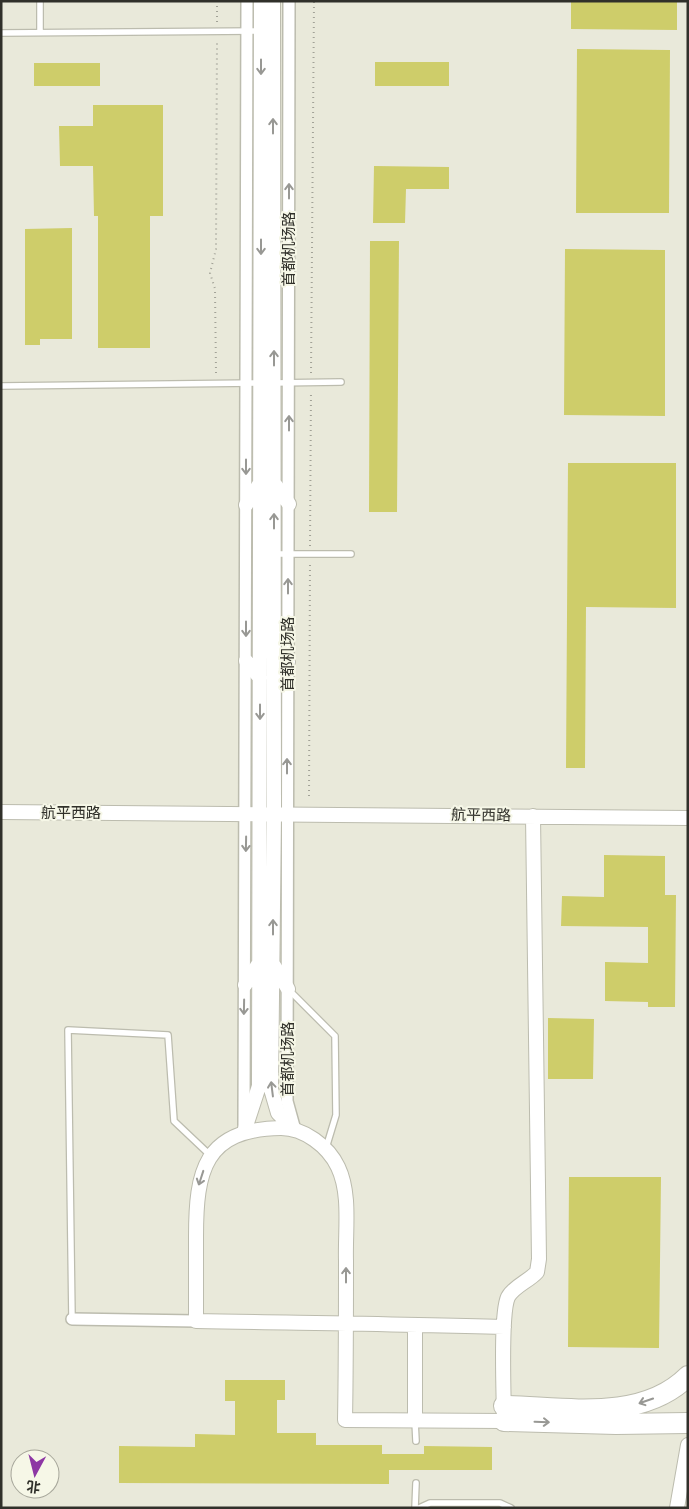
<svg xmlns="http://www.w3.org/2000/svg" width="689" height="1509" viewBox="0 0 689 1509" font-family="'Fira Sans Condensed','Noto Sans SC',sans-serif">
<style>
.building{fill:#cecd6a}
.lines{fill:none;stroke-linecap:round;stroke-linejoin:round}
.service-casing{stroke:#bcbcae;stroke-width:8}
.minor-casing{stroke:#bcbcae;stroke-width:14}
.tertiary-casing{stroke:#bcbcae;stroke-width:16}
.motorway-casing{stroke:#bcbcae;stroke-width:22}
.path{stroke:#a2a297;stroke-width:2;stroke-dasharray:1 4;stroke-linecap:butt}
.service{stroke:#fff;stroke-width:5.5}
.minor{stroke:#fff;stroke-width:11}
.tertiary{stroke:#fff;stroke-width:14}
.motorway{stroke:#fff;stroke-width:20}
.oneway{stroke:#989894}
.labels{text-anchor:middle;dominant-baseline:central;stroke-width:4;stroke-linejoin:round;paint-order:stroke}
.street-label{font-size:15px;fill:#30302a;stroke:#f6f7e7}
</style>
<rect width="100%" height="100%" fill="#e9e9da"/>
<path class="building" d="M571,1H677V30L571,29Z
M577,49L670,50L669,213H576Z
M375,62H449V86H375Z
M34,63H100V86H34Z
M93,105H163V216H150V348H98V216H94L93,166H60L59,126H93Z
M374,166L449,167V189H406L405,223H373Z
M72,228V339H40V345H25V229Z
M370,241H399L397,512H369Z
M565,249L665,250V416L564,415Z
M568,463H676V608L586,607L585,768H566Z
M604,855L665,856V895H676L675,1007H648V1002L605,1001V962L648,963V927L561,926L562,896L604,897Z
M548,1018L594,1019L593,1079H548Z
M569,1177H661L659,1348L568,1347Z
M225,1380H285V1400H277V1433H316V1445H382V1454H424V1446L492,1447V1470H389V1484L119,1483V1446L195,1447V1434L235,1435V1401H225Z"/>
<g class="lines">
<g class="service-casing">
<path id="service" d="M40,1V32
M1,33L261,31
M273,383L341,382
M1,386L261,383
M273,554H351
M288,989L335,1036L336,1115L326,1148
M72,1319L68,1030L168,1035L174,1121L211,1156
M415,1421L416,1441
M415,1508L416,1483
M419,1508L430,1503H500L511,1508"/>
</g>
<g class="minor-casing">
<path id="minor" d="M289,1L287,1101L295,1130
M244,1125L247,1
M72,1319L196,1321"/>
</g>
<g class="tertiary-casing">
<path id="tertiary" d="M273,1L274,814L271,1089L278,1113L295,1130
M274,483L289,504
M246,505L260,483
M246,661L260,678
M274,679L288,662
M1,812L688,818
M273,964L288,989
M245,985L259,963
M244,1132L259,1086L261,1
M504,1327C402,1324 299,1323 196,1321C196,1293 196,1265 196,1237C196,1171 204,1129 281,1128C304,1128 328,1146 338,1167C351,1194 345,1231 346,1261C346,1314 346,1367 345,1420L504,1421C504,1397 500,1315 508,1297C514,1286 529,1281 537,1272L539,1259L533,816
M415,1420V1325
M677,1508L688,1445"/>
</g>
<g class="motorway-casing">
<path id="motorway" d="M504,1406C563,1407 641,1423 688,1376
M504,1421L616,1424L688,1423"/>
</g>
<path class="path" d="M217,22V1
M216,373L215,289L210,273L216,249L217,40
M311,373L314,1
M310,546L311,391
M309,796L310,563"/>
<use href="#service" class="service"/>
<use href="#minor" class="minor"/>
<use href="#tertiary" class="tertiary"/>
<use href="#motorway" class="motorway"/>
</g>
<defs><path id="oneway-shaft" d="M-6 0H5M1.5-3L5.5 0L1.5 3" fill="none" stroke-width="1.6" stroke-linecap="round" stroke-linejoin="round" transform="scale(1.25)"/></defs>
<g class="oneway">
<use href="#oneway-shaft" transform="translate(261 67) rotate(90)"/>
<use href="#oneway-shaft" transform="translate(273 126) rotate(-90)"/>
<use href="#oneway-shaft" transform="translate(289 191) rotate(-90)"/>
<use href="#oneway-shaft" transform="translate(261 247) rotate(90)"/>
<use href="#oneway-shaft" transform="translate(274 358) rotate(-90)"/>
<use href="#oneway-shaft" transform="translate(289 423) rotate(-90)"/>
<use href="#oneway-shaft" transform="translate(246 467) rotate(90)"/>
<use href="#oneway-shaft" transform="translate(274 521) rotate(-90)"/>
<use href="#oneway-shaft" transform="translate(288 586) rotate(-90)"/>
<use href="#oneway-shaft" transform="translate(246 629) rotate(90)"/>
<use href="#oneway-shaft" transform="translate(260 712) rotate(90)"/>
<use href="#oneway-shaft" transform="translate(287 766) rotate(-90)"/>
<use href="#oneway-shaft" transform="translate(246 844) rotate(91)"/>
<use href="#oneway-shaft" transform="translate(273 927) rotate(-90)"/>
<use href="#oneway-shaft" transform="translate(244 1007) rotate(91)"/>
<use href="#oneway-shaft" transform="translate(272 1089) rotate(-97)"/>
<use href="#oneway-shaft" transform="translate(201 1178) rotate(108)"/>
<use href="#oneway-shaft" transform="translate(346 1275) rotate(-90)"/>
<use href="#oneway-shaft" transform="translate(646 1401) rotate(161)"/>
<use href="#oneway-shaft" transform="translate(542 1422) rotate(2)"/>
</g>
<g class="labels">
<g class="street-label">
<text transform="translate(289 249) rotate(-90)">首都机场路</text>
<text transform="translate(288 654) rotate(-90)">首都机场路</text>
<text x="71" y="813">航平西路</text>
<text transform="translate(481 815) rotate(1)">航平西路</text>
<text transform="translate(288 1059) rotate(-90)">首都机场路</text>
</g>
</g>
<rect width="689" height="1509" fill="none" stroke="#30302a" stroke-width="5"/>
<g transform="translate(35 1474) rotate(187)"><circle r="24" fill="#f6f7e7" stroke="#a7a79b"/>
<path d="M0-4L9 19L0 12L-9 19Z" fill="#8d37a4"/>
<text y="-8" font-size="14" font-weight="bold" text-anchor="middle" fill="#30302a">北</text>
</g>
</svg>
